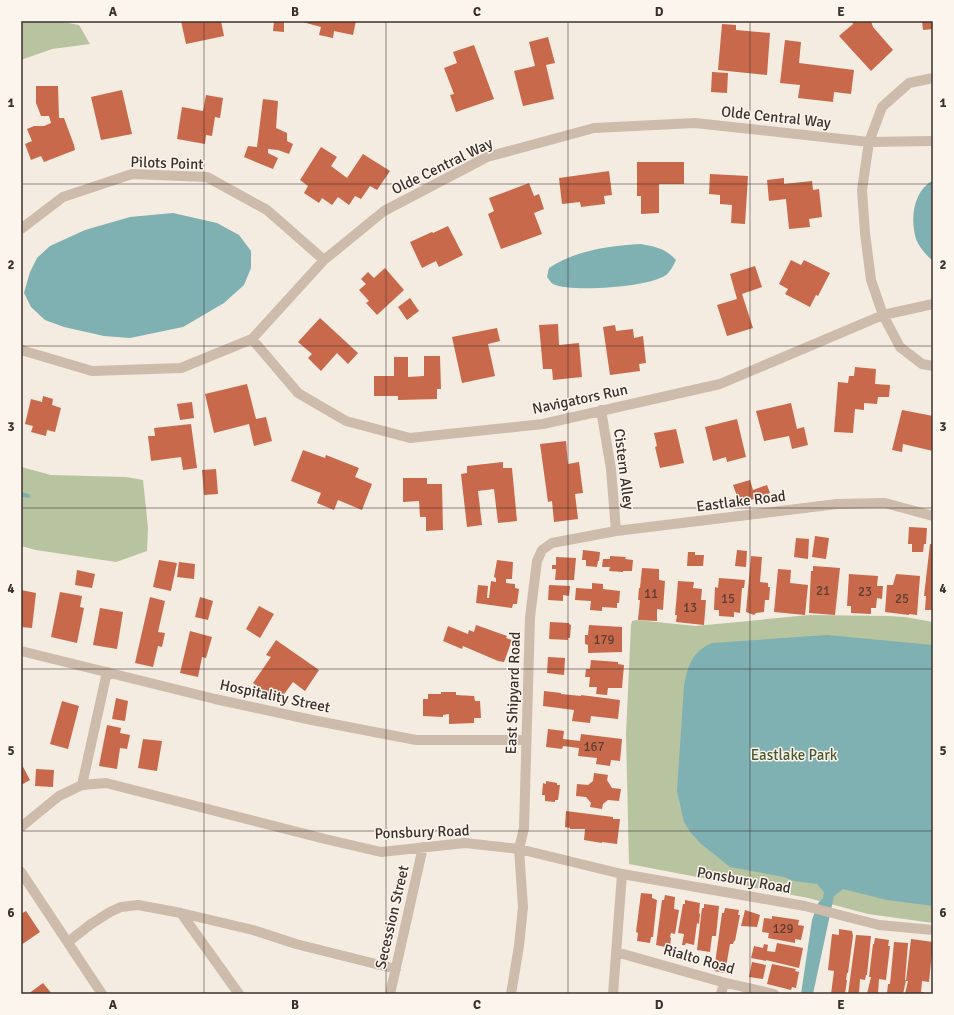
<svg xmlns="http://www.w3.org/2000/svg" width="954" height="1015" viewBox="0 0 954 1015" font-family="Signika,sans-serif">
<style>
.green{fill:#b8c4a0}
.water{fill:#7fb0b2}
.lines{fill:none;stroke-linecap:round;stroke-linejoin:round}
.stream{stroke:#7fb0b2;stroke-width:4}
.building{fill:#c8694b}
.minor{stroke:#cdbbac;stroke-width:10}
.grid{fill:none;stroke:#3b302b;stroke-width:1;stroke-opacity:0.55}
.labels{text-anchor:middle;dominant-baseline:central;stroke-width:3;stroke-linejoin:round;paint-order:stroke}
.number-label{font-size:13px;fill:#5e3e33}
.street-label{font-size:15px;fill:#3b302b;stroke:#fbf5ee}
.park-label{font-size:15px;fill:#4a5a2e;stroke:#fbf5ee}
.neatline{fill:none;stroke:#3b302b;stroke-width:1.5}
.grid-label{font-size:13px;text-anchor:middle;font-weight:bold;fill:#3b302b}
</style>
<rect width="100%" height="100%" fill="#f4ebe1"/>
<path class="green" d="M21,21H57L79,25L90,44L52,49L21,60Z
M21,467L51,475L126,477L143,480L148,528L147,551L116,562L36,550L21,546Z
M809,615L888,616L905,617L933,622V923L868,914L808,898L629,864L626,734L631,625L632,621L636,620L696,626Z"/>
<path class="water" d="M933,180V261C926,255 919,247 916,239C910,218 913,192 933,180Z
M173,213L217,223L239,235L251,251V268L244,285L224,303L183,327L130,338L104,336L64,327L45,320L31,307L24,293L30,272L37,258L50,246L85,230L130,217Z
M641,244C656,247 665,248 676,260C673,266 671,271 666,275C650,287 571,293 553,284C551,283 549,279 547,277L549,268C576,250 609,246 641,244Z
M827,635L933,645V906L887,900L843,889L834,896L813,994H801L812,920L818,903L823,898L824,892L817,884L794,881L784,877L730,867L700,843L691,833L684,822L677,791L684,686C688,665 692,652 712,643Z"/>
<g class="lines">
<path class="stream" d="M21,494L28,496"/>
</g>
<path class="building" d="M181,21H221L224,36L186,44Z
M274,21H284V32L273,31Z
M299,21H356L353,35L334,31L333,38L319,35L321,27Z
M852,21H871L873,27L893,50L871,71L839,36L853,24Z
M922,21H933V29L923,30Z
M722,24L736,25V30L770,33L767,75L718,70Z
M548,37L555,63L546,65L554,99L523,106L514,71L535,66L529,42Z
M785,40L801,42L799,63L854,70L851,94L834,92L833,102L798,98L800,85L780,83Z
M474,45L494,99L456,112L450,95L454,94L444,68L457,63L453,52Z
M712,72L728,73L727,93L711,92Z
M36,86H58L59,118H64L74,145L75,150L44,162L41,156L31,160L25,144L32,141L27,129L34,126H44L51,123L49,116H41L36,103Z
M122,90L132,134L101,140L91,97Z
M206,95L223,98L220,118L215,117L212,136L206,135L205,144L177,139L182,107L203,111Z
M263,99L278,101L276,128L287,133V141L293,144L289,154L278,150L268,149V153L278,158L273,169L244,157L248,146L257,147Z
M321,147L337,157L331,166L347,178L363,154L390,171L377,190L370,186L361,199L355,196L349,205L338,197L332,205L322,198L319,203L304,193L308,186L300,180Z
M637,162H684V184H659V213L641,214V196H637Z
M609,171L612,195L604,196L605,204L581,207L580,202L562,204L559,178Z
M710,174L748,176L745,224L731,223L732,205L720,204V195L709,194Z
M784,178V184L812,181L813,190L819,189L822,217L809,219L810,227L789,229L786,199L769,201L767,180Z
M529,183L534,196L539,194L544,209L534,213L542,234L501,249L488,214L494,211L489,198Z
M448,226L463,255L439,267L436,261L422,268L410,242L432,232L433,233Z
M791,260L801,265L804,260L830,273L818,296L816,295L810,307L785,294L788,289L779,284Z
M755,266L762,287L742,294L753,328L727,336L717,305L737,299L730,274Z
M385,268L404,290L377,315L366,303L369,301L359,290L366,284L361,279L368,272L374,278Z
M410,298L419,311L407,320L398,307Z
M320,318L358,353L348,364L337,353L321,371L308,358L312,354L298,342Z
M558,324L559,345L579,343L582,377L553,380L552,369H543L539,325Z
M615,325L616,331L633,329L634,338L643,336L646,363L639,364L640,371L610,375L603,327Z
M497,328L500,341L488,344L495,376L462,383L452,337Z
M424,356H440L441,389H437V399L398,400V396H374V376H394V357H408V377L424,376Z
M855,367L876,369L875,384L890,385L889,397H878L877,404L864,403V410L855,409L853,433L834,432L838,382L848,383L849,376H854Z
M247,384L256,419L266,417L272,441L254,446L249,424L214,433L205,394Z
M43,396L53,399L52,405L61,408L55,432L47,430L46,436L31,432L33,426L25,424L31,399L42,402Z
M192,402L194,418L180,420L177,404Z
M791,403L797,429L804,427L808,445L792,449L789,436L764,441L756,411Z
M902,410L933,416V451L903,444L902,452L892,450Z
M737,419L746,457L727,462L726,457L713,461L705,427Z
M191,424L197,468L183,470L181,457L151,461L148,436H155L154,428Z
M676,429L684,463L660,468L655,447L657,446L654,433Z
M566,441L568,464L579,462L583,493L575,494L578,519L554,522L552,501L548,502L540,444Z
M303,450L325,458L326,455L359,468L355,477L372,484L362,510L338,500L334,510L317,503L321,493L291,481Z
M503,462V468H512L517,521L498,523L494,489L478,491L482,525L467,527L461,474L467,473V466Z
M216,469L218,494L204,495L202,470Z
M403,478H427V484H442L443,530L426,531V517H420L419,501L403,502Z
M750,480L753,490L767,485L770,493L740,504L733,485Z
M909,527L927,528L926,544H924L923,552H912V544H908Z
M815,536L829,538L826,559L812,557Z
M796,538L809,539L808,559L794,557Z
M930,544H933V610H925L926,596H924Z
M583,550L600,552L599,561H598L597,567L586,566V560H582Z
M737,550L747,551L746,567L735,566Z
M688,552H695V555H704L703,566H687Z
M610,556L626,557L625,559L633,560L632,571H623V572L609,571L610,567H602L603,559H610Z
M751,556L762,557L760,582L768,583V587H770L769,600H765L764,612L756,613L754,615L746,612Z
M556,557L576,558L574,580H555L556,569H552V565H556Z
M159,560L177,563L171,591L153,587Z
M497,560L513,562L512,579H506V583L515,584V588L519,589L517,604H513L512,608L476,603L478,585L488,586L487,598H489L491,581L496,582V578L494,577Z
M179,562L195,564L194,579L177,577Z
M813,566L840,568L835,615L809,613L811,571H813Z
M642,568L659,569V580L665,581L663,610L657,609V621L638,620L640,600H638L639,588H640Z
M778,569L791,570L790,583L808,585L805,615L774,612Z
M77,570L95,574L92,588L75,585Z
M849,574L878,576L877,586H883L882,599L877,598L876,608H871V614L851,613V606H847Z
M896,574L920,576L917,615L909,614V615L885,612L887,585H893Z
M719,578L745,580L744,588H742L740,613L734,612V617L719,616V610H714L715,587L718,588Z
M678,581L694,582L693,588L702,589L701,600H706L704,625L676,622L677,615H675Z
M592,583L603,584V589L620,591L619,603H617V608L602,607V611L590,610L591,601L575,600L576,588L592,589Z
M549,585L570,586L569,596L563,595V601L548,600Z
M21,590L36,593L32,628L21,627Z
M60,592L82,596L80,607L84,608L77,643L51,637Z
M150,597L165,601L158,632L165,633L162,647L158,646L153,667L135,663Z
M200,597L213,601L208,620L195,617Z
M259,606L274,614L260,638L246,629Z
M100,608L123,612L117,649L93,645Z
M550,622L569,623V624L571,625L570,638H568V640L549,639Z
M476,625L507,636L506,638L512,640L504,662L498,661L463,646L462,649L443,641L448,626L468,634L469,630L474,632Z
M589,625L622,627V652L588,653V645L585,644V635H588Z
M190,631L212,637L206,658L202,657L198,677L180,673Z
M276,640L319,670L305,691L293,682L279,701L253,683L271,657L266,655Z
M548,657L565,658L564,675L547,673Z
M591,660L618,662V664L624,665L622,688H608L607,695L596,694L597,687H589L590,677H585L586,669H590Z
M544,691L561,693V694L581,696V695L620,700L618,719L591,716L590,723L572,721L574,710L543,706Z
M441,692H456V695L474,696L475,701H480L481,718H474V723L449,724V714L443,715V717L423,716V699H428V694H441Z
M116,698L128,701L125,721L112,719Z
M62,701L79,706L68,749L50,744Z
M107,725L121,728L120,733L130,735L127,749L120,748L117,769L99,766Z
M548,729L564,731L563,739L580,741L581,734L622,739L620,761L611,760L610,766L596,764L597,758L578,756L579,748L563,746L562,749L546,747Z
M143,739L162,741L157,771L138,768Z
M21,763L30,780L21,785Z
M36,769L54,770L53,787L35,786Z
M594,773L608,775L607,780L612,788L621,789L619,801L608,800L603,804L602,809L590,807L591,803L586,797L576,796L577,784L588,785L593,781Z
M546,781L557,783V785H560L558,800H555V802L545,801V795H542L543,783L546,784Z
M566,811L613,817V819H620L617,844L602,842V843L584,840L585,829H570V828L565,827Z
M641,893L652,894V898L657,900L653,937H651L650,943L637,941L638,933L636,932Z
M665,895L675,897L674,909L679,910L675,934L671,933L670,937L671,938L670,948L656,945L662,900H664Z
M685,900L700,903L699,913L700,914L699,924L697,923L694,945L686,943L685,945H682L684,934L678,933L683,904H685Z
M704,904L719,906L716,936H712L710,952L697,950L702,908H704Z
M725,908L739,910L738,915H740L735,941H734L733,944H730L725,973L714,971L722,913H724Z
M745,910L760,915L757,927L741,926Z
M26,911L40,932L21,945V914Z
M772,916L799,920L798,925L804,926L801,940L795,939V943L768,938L769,933L762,932L764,918L772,919Z
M839,929L852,931L853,936L848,973H847L846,980H847L845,994H831L834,971L828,970L832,934L839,935Z
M856,935L871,936L867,975H866L865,980L860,979L859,994H848Z
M875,938L889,940L888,946H890L886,980L879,979L878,994H867L871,977H869L873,944H874Z
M911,939L933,942L929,982L922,981L921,992H924V994H905L908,981H906Z
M894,942L908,943L905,980H906L903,994H887L888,984H890Z
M777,943L803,948L799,968L766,960V961L751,958L754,946L763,948L764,944L768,945L767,951L775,952Z
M752,962L766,965L763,979L749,977Z
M772,964L796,969L795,971L799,972L796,988L792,987L791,990L767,984Z
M43,983L52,994H28Z"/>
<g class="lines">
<path class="minor" d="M933,78L909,83L882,107L869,142L862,190L865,233L871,280L883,315L900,347L922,364L933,366
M21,229L63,197L132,174L207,177L267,210L324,260
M252,339L298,393L346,421L410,438L543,424L720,384L883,315L933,304
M21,350L92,371L181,368L252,339L324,260L384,211L487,157L594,128L695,123L869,142L933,141
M601,410L611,469L616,531
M21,651L215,699L312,720L416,740H526
M82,785L107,672
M21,827L59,796L82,785L106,783L325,839L381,852L465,843L519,849L622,874L805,906L879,925L933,930
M21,872L102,994
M181,913L239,994
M68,942L91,924L110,912L121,907L138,905L181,913L253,930L296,944L396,969
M616,952L722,982L774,994
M390,994L423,847
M511,994L519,946L523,907L519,849L524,828L530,617L537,561L542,550L552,543L616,531L837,504L885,503L933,516
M613,994L622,874
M721,994L724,983"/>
</g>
<path class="grid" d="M204,21V994M386,21V994M568,21V994M750,21V994M21,184H933M21,346H933M21,508H933M21,669H933M21,831H933"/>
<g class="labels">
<g class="number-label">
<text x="823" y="591">21</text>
<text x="865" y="592">23</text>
<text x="651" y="594">11</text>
<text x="728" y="599">15</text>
<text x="902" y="599">25</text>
<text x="690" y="608">13</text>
<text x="604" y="640">179</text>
<text x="594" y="747">167</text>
<text x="783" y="929">129</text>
</g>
<g class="street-label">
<text transform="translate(776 117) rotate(6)">Olde Central Way</text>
<text transform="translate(167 163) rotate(2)">Pilots Point</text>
<text transform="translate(442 166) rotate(-26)">Olde Central Way</text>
<text transform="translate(580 399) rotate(-12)">Navigators Run</text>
<text transform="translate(624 469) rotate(83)">Cistern Alley</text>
<text transform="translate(741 501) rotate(-7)">Eastlake Road</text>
<text transform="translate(513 693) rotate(-88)">East Shipyard Road</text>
<text transform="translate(275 696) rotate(12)">Hospitality Street</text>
<text transform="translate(422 832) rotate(-2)">Ponsbury Road</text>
<text transform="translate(744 880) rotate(10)">Ponsbury Road</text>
<text transform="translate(392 917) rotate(-77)">Secession Street</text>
<text transform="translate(699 959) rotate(16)">Rialto Road</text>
</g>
<g class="park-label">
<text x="794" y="755">Eastlake Park</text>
</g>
</g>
<rect width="954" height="1015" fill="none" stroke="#fbf5ee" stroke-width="44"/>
<rect x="22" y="22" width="910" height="971" class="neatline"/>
<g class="grid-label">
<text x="113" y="16">A</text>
<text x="295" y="16">B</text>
<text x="477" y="16">C</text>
<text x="659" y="16">D</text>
<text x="841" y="16">E</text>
<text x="11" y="107">1</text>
<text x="943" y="107">1</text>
<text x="11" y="269">2</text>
<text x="943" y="269">2</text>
<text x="11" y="431">3</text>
<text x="943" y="431">3</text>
<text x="11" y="593">4</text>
<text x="943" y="593">4</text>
<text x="11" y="755">5</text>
<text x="943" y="755">5</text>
<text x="11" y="917">6</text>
<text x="943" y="917">6</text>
<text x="113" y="1009">A</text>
<text x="295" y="1009">B</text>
<text x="477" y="1009">C</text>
<text x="659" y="1009">D</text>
<text x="841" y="1009">E</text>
</g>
</svg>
